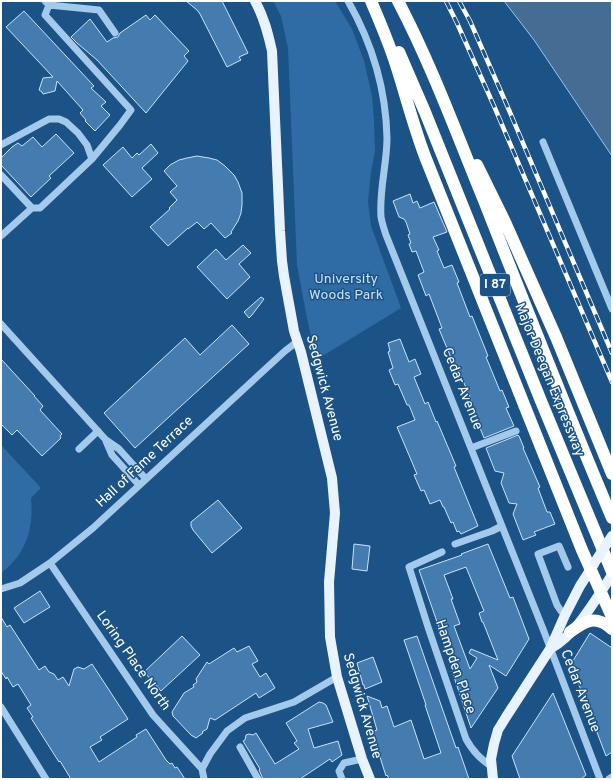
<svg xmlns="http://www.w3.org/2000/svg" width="613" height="780" viewBox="0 0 613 780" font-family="Overpass,sans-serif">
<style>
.green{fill:#2f6ca5}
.water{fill:#456c92;stroke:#97c6ed}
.building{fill:#447cb0;stroke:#c9e2f8;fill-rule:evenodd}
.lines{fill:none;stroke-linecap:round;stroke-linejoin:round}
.minor{stroke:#a4caeb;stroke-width:7}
.major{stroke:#e9f3ff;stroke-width:10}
.highway{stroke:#fff;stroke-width:12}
.rail-casing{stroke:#fff;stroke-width:4.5}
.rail{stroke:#1c5387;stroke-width:3;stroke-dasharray:9;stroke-linecap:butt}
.major-bridge{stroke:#e9f3ff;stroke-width:10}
.labels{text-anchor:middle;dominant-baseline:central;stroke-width:3;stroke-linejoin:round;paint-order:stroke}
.shield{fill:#1c5387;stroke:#bbcbdb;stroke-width:1}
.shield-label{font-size:13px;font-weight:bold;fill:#fff}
.park-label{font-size:14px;fill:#c9e2f8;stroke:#1c5387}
.street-label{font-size:14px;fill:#fff;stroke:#1c5387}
</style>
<rect width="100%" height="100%" fill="#1c5387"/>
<path class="green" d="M273,1H335L352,29L364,61L372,96L374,121L375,151L371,172L368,201L371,226L401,308L316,360L306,313L297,265L288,48L281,16Z
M1,445L41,488L31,498C34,528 26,554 1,573Z"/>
<path class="water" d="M504,1H612V156L534,40Z"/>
<path class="building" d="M186,1H222L248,53L239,57L241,60L227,67L200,14L197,10Z
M24,11L94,86L91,88L106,102L101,106L110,115L95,131L85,121L86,120L80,113L83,110L57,81L55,91L43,94L42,92L39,90L43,78L53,77L6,27Z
M146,15L150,20L155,15L189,51L184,56L188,61L146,113L97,60L77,43L71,37L90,19L107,42L113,38L118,37L120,33Z
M56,134L74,153L49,176L51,178L31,197L1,165V158L12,147L18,143L22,146L33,137L42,147Z
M151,144L158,153L142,168L152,179L132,197L103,165L123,147L132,158L137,153L139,155Z
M197,156L209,158L217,160L225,166L234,175L238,182L242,193V205L241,213L238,221L231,232L232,233L225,238L211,223L204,229L197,222L188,229V228L168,246L150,227L170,209L169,208L177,200L170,192L177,186L164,171L170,165L179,160L187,158Z
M410,194L413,203L417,201L420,208L434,202L447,232L433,237L439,250L437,251L444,268L452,265L459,282L457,283L470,317L472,316L488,356L486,357L500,391L502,390L509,407L506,408L514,426L484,438L478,423H477L469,403L472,402L458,369L456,370L439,329L442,328L429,294L426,296L418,275L424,272L416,251L412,252L409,244L411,243L408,235L410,234L406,222L404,219L399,217L393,201Z
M243,245L251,253L239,264L250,277L227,299L197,267L216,249L226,260Z
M261,297L264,299L252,315L249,318L244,312Z
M232,325L249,344L135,448L104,413L185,338L200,355Z
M400,339L409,362L415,359L421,374L414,377L425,404L428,402L436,422L437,421L456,466L454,467L478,526L461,534L459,531L457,532L453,522L451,523L444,507H443L440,500L430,504L424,490L421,491L414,475L417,474L397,427L415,420L409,405H407L398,384L395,385L389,370L393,368L388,352L390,351L388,343Z
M1,359L35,396H34L43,406L40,410L62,434L60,436L61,438L42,456L17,430L12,435L1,424Z
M518,435L519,436L524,448H523L540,487L538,488L547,512H550L555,524L534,532L536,535L523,540L513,514L517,504L509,503L501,483L504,473L495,471L486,448Z
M218,500L242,528L212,553L193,530L191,526V522Z
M354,544L370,546L367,571L352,569Z
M488,544L510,598L513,597L529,639L506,676L489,665L498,688L471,728L452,671H454L419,570L462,555L461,554ZM466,567L484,611L479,613L482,622H483L498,660L471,649L469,653L477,658L470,669L454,626L460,624L451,599H453L444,575Z
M40,591L50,607L24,623L14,608Z
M1,617L7,627L10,625L39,670L45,666L49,672L54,674L58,680L63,677L69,686L74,669L78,667L84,669L92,664L128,719L100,737L102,740L90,747L99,762L137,737L136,735L146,729L166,760L170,764L172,763L175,768L177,767L185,779H71L60,761L59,762L31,718L33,717L27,708L31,705L18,684L13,687L7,677L6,679L1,671Z
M590,633L612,648V752L606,756L571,664Z
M182,636L200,655L161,691L144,672Z
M417,636L456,748L458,747L469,779H389L387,775L386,776L372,732L377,730L367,696L380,701L382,708L387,706L394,727L411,720L424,759L441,753L425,705H426L404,640Z
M249,646L258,661L252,664L260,677L266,673L275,688L259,698L256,693L215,720L210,718L207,729L202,732L203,733L196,738L191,735L173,716L172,712L184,693L194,687L193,685L197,682L196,679L207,662L209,664L234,648L237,652Z
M373,657L382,682L365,689L364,685H363L357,663Z
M553,693L586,775L581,779H520L512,756Z
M319,702L323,703L326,705L333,722L308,729L314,748L338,741L342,755L332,762L330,759L300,779H263L259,770L260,769L243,741L245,740L246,735L249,734L253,735L256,733L275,764L299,749L294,743L297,741L286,723Z"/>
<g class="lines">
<path class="minor" d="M348,1C372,43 386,90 387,138C387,164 379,190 381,217C382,223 384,229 386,235L543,629L600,779
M49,5L99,10L115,33
M543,142L612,309
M1,145L49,119H59L66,122L78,133L87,145L92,159
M1,175L32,208
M1,236L32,208H40L92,159L120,125L131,110L45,15L49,5L45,1
M1,324L106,440L119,449L146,479
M106,441L112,455L139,485
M471,448L516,431
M79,449L98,431
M455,544L492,531L502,526
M442,552L409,567L428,627L466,739C472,750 480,759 491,766
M50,563L153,715L202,769
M1,589L20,583L50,563L93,528L285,351L298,341
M565,615L561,611L557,605L538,554L559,546L568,567
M1,707L46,779
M240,747L258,779
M204,779L202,769L210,754L227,731L245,718L294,702L337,677
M342,779L339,771L344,763L362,759
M609,779L612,777"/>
<path class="major" d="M255,1C264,17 268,33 272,51L280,231L282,261L284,276L294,331L301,352L332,478L335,513L329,582L330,637L337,677L362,759L370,779
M550,649C577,634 595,600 612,575
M493,779L491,759L494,744L498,730L506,717L550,649L565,615L580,586L594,564"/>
<path class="highway" d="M371,1C380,22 389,43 396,65C406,96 414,128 426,159L582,550L612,617
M398,1C431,64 456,132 483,198C525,305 567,412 612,518
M399,52L425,112L541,401L612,572
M477,165L505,222L556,337L612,474
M570,632C585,621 596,614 612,629"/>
<g class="rail-casing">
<path id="rail" d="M446,1L457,23L494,106L612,382
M459,1L470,21L506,103L612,353"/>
</g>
<use href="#rail" class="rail"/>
<path class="major-bridge" d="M595,562L612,536"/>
</g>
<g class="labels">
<rect class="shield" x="480" y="274" width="30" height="22" rx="3"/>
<g class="shield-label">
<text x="495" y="285">I 87</text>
</g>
<g class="park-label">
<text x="346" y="279">University<tspan x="346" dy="16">Woods Park</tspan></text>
</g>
<g class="street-label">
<text transform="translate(549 380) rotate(68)">Major Deegan Expressway</text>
<text transform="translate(324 388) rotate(75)">Sedgwick Avenue</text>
<text transform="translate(462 389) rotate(68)">Cedar Avenue</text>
<text transform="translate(145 462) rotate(-43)">Hall of Fame Terrace</text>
<text transform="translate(133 661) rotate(55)">Loring Place North</text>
<text transform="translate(455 667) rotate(71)">Hampden Place</text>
<text transform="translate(580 691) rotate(69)">Cedar Avenue</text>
<text transform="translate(362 706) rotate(74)">Sedgwick Avenue</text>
</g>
</g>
<rect width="613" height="780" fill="none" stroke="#ffffff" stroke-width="4"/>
</svg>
